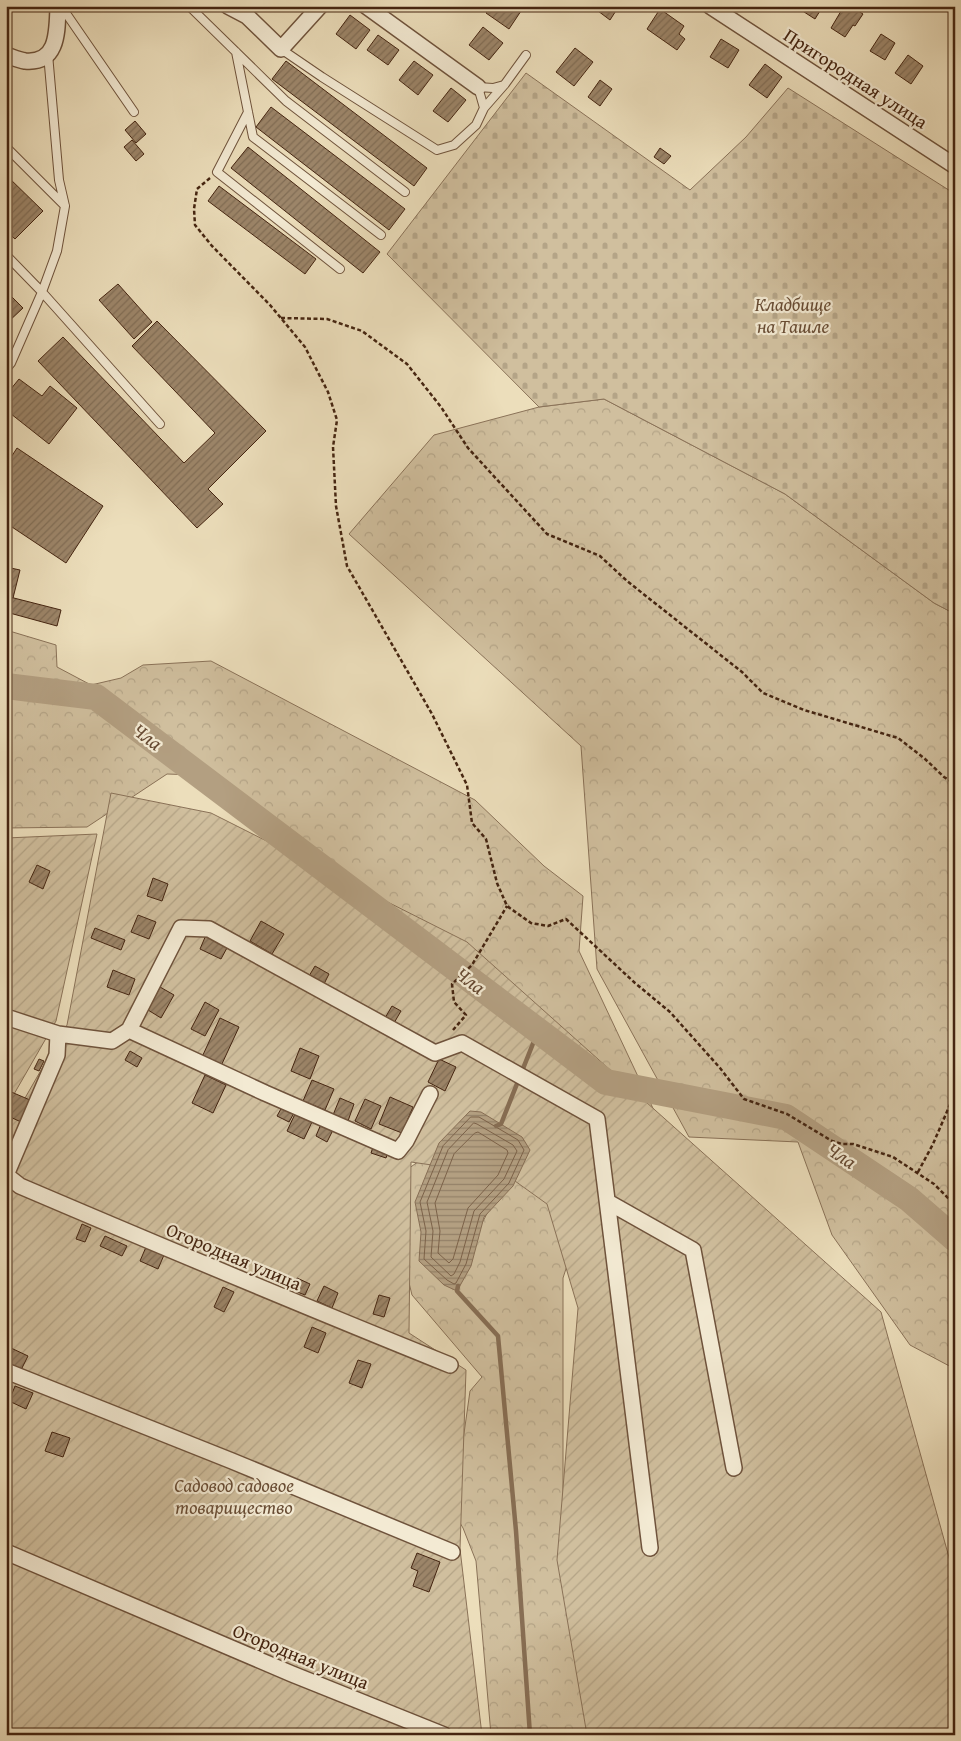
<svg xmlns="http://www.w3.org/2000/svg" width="961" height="1741" viewBox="0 0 961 1741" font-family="'Gentium Book Plus',serif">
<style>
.forest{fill:url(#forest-crowns);stroke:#8a7258}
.cemetery{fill:url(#cemetery-stones);stroke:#8a7258}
.garden{fill:url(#garden-furrows);stroke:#8a7258}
.water{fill:url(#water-rules);stroke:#876e54}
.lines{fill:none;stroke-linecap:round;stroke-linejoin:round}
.shore{stroke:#7c6249;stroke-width:1}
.stream{stroke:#876e54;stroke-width:4.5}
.river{stroke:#b39f81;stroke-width:26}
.building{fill:url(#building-hatch);stroke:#452511}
.service-casing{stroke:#6f533c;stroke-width:10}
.minor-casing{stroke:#6f533c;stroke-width:18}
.path{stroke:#452511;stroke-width:2.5;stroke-dasharray:4 2.5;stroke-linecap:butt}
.service{stroke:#f3ead3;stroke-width:8}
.minor{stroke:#f3ead3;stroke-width:15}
.labels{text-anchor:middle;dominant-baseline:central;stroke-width:4.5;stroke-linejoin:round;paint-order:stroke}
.street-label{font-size:19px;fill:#452511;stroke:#f3ead3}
.park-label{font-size:19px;font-style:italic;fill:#684c34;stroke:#f3ead3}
.water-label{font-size:20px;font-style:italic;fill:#664a33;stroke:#f3ead3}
</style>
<defs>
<pattern id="forest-crowns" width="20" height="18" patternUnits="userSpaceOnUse" patternTransform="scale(1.25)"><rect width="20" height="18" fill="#d0bf9e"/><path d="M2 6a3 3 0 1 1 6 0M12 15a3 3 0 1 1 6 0" fill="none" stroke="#b4a487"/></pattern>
<pattern id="cemetery-stones" width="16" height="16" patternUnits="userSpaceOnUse" patternTransform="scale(1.25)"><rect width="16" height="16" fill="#d0bf9e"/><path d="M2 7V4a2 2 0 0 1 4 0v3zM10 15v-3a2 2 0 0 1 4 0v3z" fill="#b4a487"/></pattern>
<pattern id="garden-furrows" width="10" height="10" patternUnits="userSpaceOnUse" patternTransform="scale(1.25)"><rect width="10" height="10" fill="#d0bf9e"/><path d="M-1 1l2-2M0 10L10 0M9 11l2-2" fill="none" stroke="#b4a487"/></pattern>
<pattern id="water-rules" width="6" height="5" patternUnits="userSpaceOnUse" patternTransform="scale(1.25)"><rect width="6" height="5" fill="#b39f81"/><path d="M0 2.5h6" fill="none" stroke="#938168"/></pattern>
<pattern id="building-hatch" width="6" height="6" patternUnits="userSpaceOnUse" patternTransform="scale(1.25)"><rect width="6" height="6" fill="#9c8569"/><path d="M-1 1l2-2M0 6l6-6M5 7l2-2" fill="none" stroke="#816d55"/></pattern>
</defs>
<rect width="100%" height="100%" fill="#ecdebb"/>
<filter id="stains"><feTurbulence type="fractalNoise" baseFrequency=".004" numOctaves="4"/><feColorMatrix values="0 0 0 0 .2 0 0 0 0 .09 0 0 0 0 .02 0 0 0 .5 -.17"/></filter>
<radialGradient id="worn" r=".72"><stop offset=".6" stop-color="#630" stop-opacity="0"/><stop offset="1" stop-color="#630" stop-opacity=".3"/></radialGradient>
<path class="forest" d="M604,399L785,494L934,603L955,614V1369L910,1345L832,1235L798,1142L689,1137L597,969L581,746L349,534L434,435L539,407Z
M6,630L56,645L57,667L91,685L121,678L143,665L211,661L475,800L544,866L583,896L579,951L658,1119L436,962L202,792L196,775L167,774L87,827L6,828Z
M516,1144L573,1247L563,1278V1558L605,1735H491L476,1561L463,1528L453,1511L470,1391L482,1377L412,1295L398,1238L401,1174L426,1156L434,1173L475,1236L489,1210Z"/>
<path class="cemetery" d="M526,73L690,190L746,137L788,88L955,194V614L934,603L785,494L604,399L539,407L387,254Z"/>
<path class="garden" d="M111,793L211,813L467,942L881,1312L955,1579V1735H587L557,1560L578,1308L547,1204L508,1176L411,1162L409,1333L466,1370L460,1549L482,1735H6V1131L67,1025Z
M97,834L56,1021L6,1108V838Z"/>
<path class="water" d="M470,1111L481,1112L522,1137L530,1150L513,1186L484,1217L471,1266L457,1291L444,1285L419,1261L421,1232L415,1202L439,1143Z"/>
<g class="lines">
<path class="shore" d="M471,1117H479L518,1140L524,1150L509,1183L480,1214L466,1264L456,1283L454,1284L447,1280L424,1259L426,1231L420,1202L443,1146Z
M474,1123L477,1124L513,1145L517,1151L504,1179L474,1211L460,1262L454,1274L451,1276L431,1257L433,1231L427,1202L448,1150Z
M475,1133L478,1132L507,1150L508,1153L498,1175L468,1208L453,1259L449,1263L438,1253L440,1231L435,1203L454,1154Z"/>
<path class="stream" d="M496,1126L501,1124L538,1031
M458,1286L457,1291L498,1336L516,1531L530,1735"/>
<path class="river" d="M6,686L96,697L606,1082L786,1117L909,1199L955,1239"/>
</g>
<path class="building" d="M491,6H520L523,8L509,29L486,13Z
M595,6H619L610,20L594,8Z
M803,6H823L815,19L801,10Z
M844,6H851L863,14L855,26L853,25L845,37L831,28Z
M660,9L684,26L679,34L685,39L677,50L647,29Z
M350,15L370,30L356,49L336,34Z
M483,27L503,43L489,60L469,45Z
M881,34L895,43L885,60L870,51Z
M378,35L399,50L388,65L367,50Z
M721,39L739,50L728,68L710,57Z
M575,48L593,62L574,86L556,72Z
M908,55L923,66L911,84L895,73Z
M286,61L427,168L414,186L272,79Z
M414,61L433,75L418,95L399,80Z
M765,64L782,77L767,98L749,85Z
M600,80L612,89L600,106L588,97Z
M451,88L466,100L448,122L433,111Z
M271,107L405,209L389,230L256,127Z
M135,121L146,134L136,143L125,130Z
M132,140L144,154L136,161L124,147Z
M248,147L380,252L363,273L231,168Z
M660,148L671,156L664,164L654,157Z
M6,175L43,211L15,239L6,231Z
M219,186L316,259L305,274L208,201Z
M118,284L152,322L134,339L99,300Z
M6,291L23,308L6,324Z
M157,321L266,431L208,489L223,504L197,528L38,361L63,337L184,463L215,433L132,346Z
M19,379L42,396L50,386L77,408L49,444L6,410V395Z
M17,448L103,506L66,563L6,523V465Z
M6,567L20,570L13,598L6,596Z
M6,596L61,610L57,626L6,612Z
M37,865L50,871L43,889L29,882Z
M153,878L168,884L162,901L147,896Z
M138,915L156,922L149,939L131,932Z
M261,921L284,934L272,954L250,941Z
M95,928L125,940L121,950L91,938Z
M206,935L228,946L221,959L200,949Z
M315,966L329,974L324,984L309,976Z
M113,970L135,979L129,995L107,987Z
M160,987L174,995L161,1018L148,1010Z
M205,1002L219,1010L205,1036L191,1029Z
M392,1006L401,1011L394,1023L385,1018Z
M220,1018L239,1027L221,1066L202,1057Z
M300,1048L319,1056L310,1079L291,1071Z
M130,1051L142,1058L137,1067L125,1060Z
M39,1059L44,1061L39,1071L34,1069Z
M439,1059L456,1067L445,1091L428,1082Z
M205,1075L226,1085L213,1113L192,1103Z
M312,1080L334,1089L325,1110L303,1101Z
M9,1091L30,1100L21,1122L6,1115V1098Z
M390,1097L413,1107L402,1133L379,1124Z
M340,1098L354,1104L348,1121L333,1115Z
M365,1099L381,1106L371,1129L355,1121Z
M282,1107L294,1113L289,1122L277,1116Z
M295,1114L312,1122L304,1139L287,1131Z
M321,1124L333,1130L327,1142L316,1136Z
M374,1144L389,1149L386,1158L371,1153Z
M82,1224L91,1228L85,1242L76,1239Z
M105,1236L127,1246L122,1256L100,1246Z
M146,1247L164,1255L158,1269L140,1261Z
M297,1278L310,1284L305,1295L292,1290Z
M324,1286L338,1293L332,1308L317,1301Z
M223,1287L234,1292L224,1312L214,1307Z
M379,1295L390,1298L384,1317L373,1314Z
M312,1327L326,1333L318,1353L304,1347Z
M11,1348L28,1356L20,1372L6,1365V1358Z
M358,1360L371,1364L362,1388L349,1383Z
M15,1386L33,1393L26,1409L9,1401Z
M52,1432L70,1438L63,1457L45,1451Z
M417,1553L440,1562L429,1592L413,1586L418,1571L411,1568Z"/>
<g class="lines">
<g class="service-casing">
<path id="service" d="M61,6L134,112
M189,6L286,101L405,192
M281,49L322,77L437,150L454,145L476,125L484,108L505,84L526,55
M236,52L253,137L381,235
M484,108L478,87L493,88L504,85
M248,112L217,172L340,269
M6,147L65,206L59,180L48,54
M65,206L57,251L42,292L160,424
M6,255L42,292L11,363L6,369"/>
</g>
<g class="minor-casing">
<path id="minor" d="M228,6L247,16L281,49L320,6
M366,6L478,87
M710,6L955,166
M6,55C12,57 19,60 25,61C59,64 57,30 58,6
M6,1017L58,1034L112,1041L129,1030L181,928L209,929L435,1053L462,1043L597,1119L650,1548
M129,1030L265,1093L398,1151L406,1141L430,1094
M6,1175L20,1186C163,1247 306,1307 450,1365
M6,1175L57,1055L58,1034
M608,1202L693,1250L734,1468
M6,1371L232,1461L452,1552
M6,1552L292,1674L444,1735"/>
</g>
<path class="path" d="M210,178L197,189L194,209L195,225L212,246L270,305L305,347L328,392L337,420L333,447L336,506L347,566L432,714L467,785L472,823L486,839L497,883L507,906L531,923L548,926L566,919L635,983L670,1012L720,1068L744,1099L787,1114L832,1141L842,1144H853L893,1157L934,1184L955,1205
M281,318L327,319L362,331L407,364L441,407L468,448L547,534L600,556L627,581L742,672L763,693L804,710L898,738L924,758L944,777L955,784
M453,1030L466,1015L454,1002L452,984L472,965L507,906
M918,1172L933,1144L955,1093"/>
<use href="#service" class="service"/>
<use href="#minor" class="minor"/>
</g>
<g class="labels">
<g class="street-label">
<text transform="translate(856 78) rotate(33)">Пригородная улица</text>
<text transform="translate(234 1256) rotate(23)">Огородная улица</text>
<text transform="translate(301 1656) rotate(22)">Огородная улица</text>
</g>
<g class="park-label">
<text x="793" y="304">Кладбище<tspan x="793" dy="22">на Ташле</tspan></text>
<text x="234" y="1485">Садовод садовое<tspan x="234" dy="22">товарищество</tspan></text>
</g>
<g class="water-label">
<text transform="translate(148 736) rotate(37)">Чла</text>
<text transform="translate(471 980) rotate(37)">Чла</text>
<text transform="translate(842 1155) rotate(34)">Чла</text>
</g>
</g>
<rect width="961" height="1741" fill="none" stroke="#ecdebb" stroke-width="25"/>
<rect x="8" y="8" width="946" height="1726" fill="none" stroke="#452511" stroke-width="2.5"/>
<rect x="12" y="12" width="936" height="1716" fill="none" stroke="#452511"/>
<rect width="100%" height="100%" filter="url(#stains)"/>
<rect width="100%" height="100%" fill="url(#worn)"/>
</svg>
